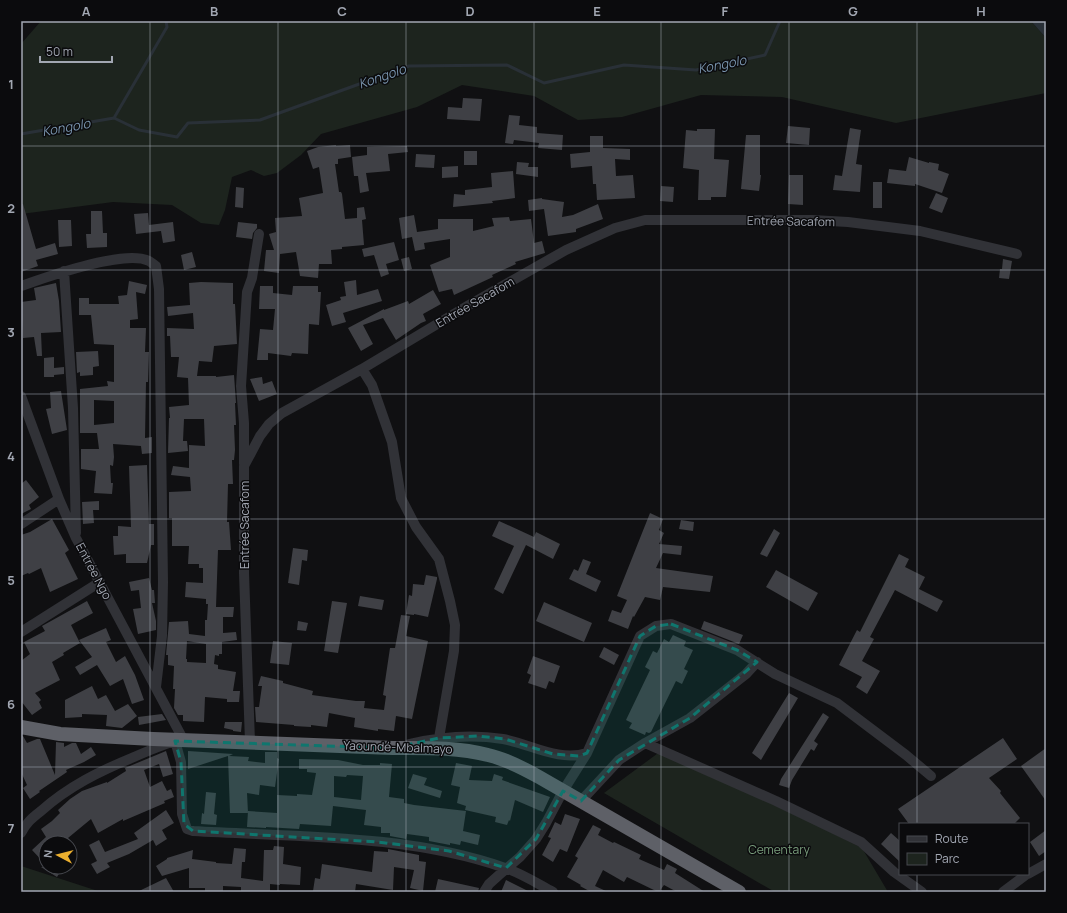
<svg xmlns="http://www.w3.org/2000/svg" width="1067" height="913" viewBox="0 0 1067 913" font-family="Manrope,sans-serif">
<style>
.green{fill:#1d241e}
.water{fill:#293037}
.lines{fill:none;stroke-linecap:round;stroke-linejoin:round}
.stream{stroke:#293037;stroke-width:3}
.building{fill:#3f4045;fill-rule:evenodd}
.minor{stroke:#313237;stroke-width:10}
.highway{stroke:#5e6067;stroke-width:14}
.marked{fill:#0f766e;fill-opacity:0.2;stroke:#0f766e;stroke-width:3;stroke-dasharray:8 5;stroke-linejoin:round}
.grid{fill:none;stroke:#a2a7b2;stroke-width:1;stroke-opacity:0.55}
.labels{text-anchor:middle;dominant-baseline:central;stroke-width:3;stroke-linejoin:round;paint-order:stroke}
.street-label{font-size:12px;fill:#a2a7b2;stroke:#0b0b0d}
.park-label{font-size:12px;fill:#799d7c;stroke:#0b0b0d}
.water-label{font-size:13px;font-style:italic;fill:#7994ad;stroke:#0b0b0d}
.neatline{fill:none;stroke:#a2a7b2;stroke-width:1.5}
.grid-label{font-size:13px;text-anchor:middle;font-weight:bold;fill:#a2a7b2}
</style>
<rect width="100%" height="100%" fill="#101012"/>
<path class="green" d="M41,21H1031L1046,38V93L896,123L782,97L701,95L622,117L578,120L534,96L462,85L417,107L321,134L301,155L277,173L264,176L251,170L232,177L225,210L219,225L201,223L172,205L113,202L21,214V44Z
M665,748L862,848L888,892H775L604,793Z
M21,866L101,892H21Z"/>
<path class="water" d="M1031,21H1046V38Z"/>
<g class="lines">
<path class="stream" d="M114,118L167,27L166,21
M21,134L114,118L139,130L177,137L188,123L260,120L409,66L507,65L544,83L624,65L696,70L765,55L780,21"/>
</g>
<path class="building" d="M463,98L482,99L480,121L447,119L448,107L462,108Z
M509,115L520,116L519,125L537,127V133L563,135L562,150L538,148L539,143L514,140L513,144L505,143Z
M788,126L810,128L809,145L786,143Z
M850,128L861,130L856,164L862,165L860,192L833,190L835,175L842,176Z
M697,129H715L714,159L729,160L726,197H711V200H698L699,170L683,168L686,130L697,131Z
M746,135H760V175H761L759,191L741,189Z
M590,136H603V148L630,149V160L615,159L616,176L633,175L635,198L597,200L596,184H593L592,166L571,168L570,154L590,152Z
M336,145V146L350,145L351,157L338,159V164H335L339,192H341L342,194L345,219L357,218V208L364,207L366,219L362,220L364,245L342,247V249L331,250L332,264H319L318,278L300,276L296,252L280,254L279,273L264,271L266,250H274L269,234L276,232L275,218L302,216L299,198L323,193L319,167L313,169L307,151L318,147Z
M407,146L408,152L388,154L390,171L366,173L369,191L360,193L358,176H354L352,157L367,155V147Z
M464,151H477V165H464Z
M416,154L435,155L434,168L415,167Z
M909,157L929,163V162L939,164L938,170L949,174L942,193L915,184V186L887,183L889,169L906,171Z
M517,162L529,163L528,167H538V177L516,174Z
M458,166V177L442,178V167Z
M513,171L515,198L492,201L493,203L453,207L454,194L465,195V190L492,187L491,173Z
M789,175H803V205L788,204Z
M873,182H882V208H873Z
M661,186L674,187L673,202L660,201Z
M236,187L244,188L243,208L235,207Z
M936,193L948,198L942,213L929,208Z
M542,198V199L564,202L562,217L573,215L598,204L603,219L576,229V232L548,236L544,209L529,211L528,200Z
M21,204H23L36,249L55,243L58,254L36,260L38,266L21,272Z
M91,211H102L103,233H107V247L87,248L86,234H91Z
M148,213L149,225L173,222L175,241L163,243L161,231L136,234L134,214Z
M414,215L417,232L438,229V219H473V231L494,226L492,218L509,217L510,221L531,219L534,243L542,241L545,253L515,262L516,264L492,275L493,277L454,295L452,289L439,292L430,265L450,257V239L424,243L425,249L415,251L412,237L402,239L399,218Z
M58,220H71L72,246L59,247Z
M238,222L257,224V228L253,233L252,239L236,237Z
M394,242L399,260L386,264L389,274L381,277L374,255L364,257L362,249Z
M192,252L196,267L184,270L181,255Z
M409,257L412,269L404,271L401,259Z
M1003,259L1012,261L1009,279L999,278L1000,269H1002Z
M356,280L357,295L378,289L382,301L343,313L346,322L332,326L326,305L341,300L340,297L346,296L344,282Z
M129,281L147,285L145,294L136,292L138,319L130,320V328H146L145,352H149L148,382H146L145,438L152,437V453L142,454L141,446L113,444L114,457L113,466L110,465L111,483H113L112,494L94,493L96,471L81,469V449H99L97,433H80V389L108,386L107,381L114,382V345L94,344L91,315H79V298H89V304H119L118,296L127,295ZM94,400L114,401V423L94,425Z
M201,282L233,283V304H235L237,344L214,346L212,362L199,361L197,376H216V377L234,375L236,403H235L236,425H234L235,450L234,460H232L233,484H228L227,522H229L231,550H218L216,607H234L233,617H223V633L236,632L237,640L222,642V654H219V656L215,655L214,664L218,665V669L236,672L233,691H240L239,702H227V699L205,697L204,722L183,721V715H178L174,708L175,689H173L174,666L168,665V655H166L169,622L188,621L189,634L205,636V620H207L208,604H206V599L185,597L186,582L203,583V568H199V564H188L189,546H172V518H169V492L191,491L190,477L171,475L173,466L189,468V445L205,446L204,419H184L183,441H187L188,451L168,453L169,418H170L169,407L189,405L188,378L177,377L179,357H171L170,336H167V328L194,329L193,313L168,316L167,307L190,305L189,283ZM187,641L206,644V663L187,662V659H186Z
M56,283L59,301L61,332L41,333L42,356H37L34,337L23,338L21,302L36,300L34,288Z
M260,286H273V293L292,295L293,286H318V292H321L319,325L309,324L308,354L292,353L291,356L268,353V360H257L260,329L273,330L275,309H259Z
M433,290L441,304L423,314L426,321L421,323L396,340L383,318L363,325L373,344L361,351L348,328L384,309V310L408,301L409,304Z
M98,351L99,366L93,367V375L80,376V372L77,373L76,352Z
M54,357V368L64,367V374L54,375V377H44V358Z
M262,377L263,384L272,381L277,394L259,401L250,379Z
M61,391L67,430L52,434L46,409L51,408L50,392Z
M147,465L149,524H154V545H151L147,563H126V554L114,555L113,536H118V526L131,527L129,466Z
M26,480L39,497L29,505L31,509L21,514V484Z
M99,501V510H93L94,523L83,524L82,502Z
M650,513L663,519L659,530L664,533L659,544L682,546L681,555L663,553L656,568L713,576L710,592L663,587L660,600L645,597L634,617L633,616L628,629L608,621L612,610L621,613L627,600L617,596Z
M52,519L69,550L65,553L78,579L50,592L41,568L29,574L28,573L21,576V535L30,532Z
M681,520L694,522L693,531L679,529Z
M499,521L534,537L536,532L560,544L553,559L526,545L503,594L494,589L514,546L492,536Z
M774,529L780,533L767,557L760,554Z
M293,548L308,550L307,561L302,560L299,585L288,583Z
M899,554L909,559L905,567L925,577L919,589L943,601L937,612L895,590L870,637L874,639L862,661L880,671L867,694L856,687L862,677L839,665L857,630L860,632Z
M583,559L591,562L586,574L601,581L596,592L569,579L574,569L578,571Z
M776,570L818,593L808,611L766,587Z
M426,575L437,577V579L428,617L414,614V615L406,614L409,595L412,596L413,584L424,585Z
M149,578L152,590H154L155,603H152L156,621V630L138,634L133,609L141,608L139,590L131,591L129,582Z
M360,596L384,600L382,610L358,606Z
M87,601L93,613L71,625L80,643L63,653L64,655L52,662L60,680L35,693L41,700L39,702L42,708L32,715L21,701V661L30,654L24,642L45,631L42,626Z
M332,601L347,603L338,653L324,651Z
M544,602L592,623L584,642L536,621Z
M401,615L410,616L406,636L428,641L412,719L396,716L394,731L378,729V731L354,727L355,718L329,713L327,727L311,725V727L294,726V725L256,722L255,707H259L262,686H258L261,676L283,681V683L313,691L312,695L356,701H365L364,708L384,710L386,696L383,695L390,648H395Z
M298,621L308,623L306,631L297,630Z
M704,621L743,635L739,644L701,629Z
M106,628L111,640L106,642L116,662L125,656L135,675L144,700L132,704L123,679L110,686L97,665L80,675L75,667L92,657L79,640Z
M673,635L686,641L684,646L693,650L684,669L688,671L682,684L676,681L651,732L649,733L646,732L645,735L629,728L632,723L626,720L650,670L645,667L653,651L657,653L664,639L669,642Z
M273,641L292,643L289,665L270,663Z
M604,647L619,655L614,665L599,657Z
M533,656L560,666L554,683L549,681L546,689L528,683L531,675L527,673Z
M92,686L98,699L106,695L115,711L128,704L137,716L122,728L106,726L107,715L82,714V717L65,718V700Z
M789,693L798,698L761,760L752,753Z
M823,713L829,717L814,741L818,744L814,751L811,749L792,780L789,788L779,785L781,779Z
M162,714L166,720L139,725L138,717Z
M225,722H242L241,732L233,731V730L224,728Z
M21,736H23L27,743L37,739H40L55,775L56,742L64,743V747L72,743H76L81,754L91,747L96,755L84,762L66,770L67,772L39,791L40,792L30,799L23,788L27,785L21,772Z
M1003,738L1017,759L989,778L1001,791L1000,793L1020,818L1014,824H909L898,809Z
M1046,748V801L1021,766Z
M166,751L173,774L163,777L159,764L144,770L150,787L162,781L167,791L171,789L174,797L164,801L165,803L123,821V819L98,833L91,819L68,838L72,843H46V865L32,850L46,837L41,829L52,821L60,813L58,810L70,799L82,791L107,782V783L126,771L125,768Z
M188,751L233,754L229,756L249,757L248,761L265,763V752H277V758L279,759L275,787L260,785L259,795L247,793L248,813H230L228,756L188,769Z
M299,759L338,760L363,765H380V763L392,764L389,797L404,799V803L414,805L466,811L463,831L480,835L478,845L461,841L460,845L450,843V845L429,841V837L407,834L406,839L390,836V833H381V827L364,825L366,810L333,806L331,826L300,824L299,829L266,827V828L247,827L248,811L277,813V795L297,796V794L312,795L316,773L307,772V769H299ZM347,775L363,776L361,800L334,797V776L346,777Z
M456,763L472,766L469,780L492,781L494,774L503,777L502,780L550,797L543,812L515,800L510,821L509,820L507,825L495,822L496,817L465,810L466,806L457,803L460,787L451,785Z
M413,774L427,778L424,785L442,791L440,798L408,788Z
M206,792L216,793L214,814L217,815L216,825L201,824L202,813L204,814Z
M166,810L174,823L162,830L167,839L156,846L153,840L129,854L107,863L110,867L97,874L91,864L97,861L89,845L99,840L105,852L138,839L134,833Z
M565,814L580,819L567,852L560,849L553,862L542,855L551,838L548,837L555,822L561,825Z
M593,825L601,829L598,835L613,843L614,842L641,855L639,859L664,870L667,864L677,869L675,873L705,892H677L664,885L659,892H658L627,877L624,882L603,870L595,886L608,892H591L580,886L581,885L567,877L578,858L575,856Z
M1046,830V851L1039,856L1030,842Z
M891,833L900,841V862L881,844Z
M274,846L284,847L283,864L301,867L300,885L280,884V885L270,884V892H241V887L223,886V892H205V888H189V868L162,876L156,866L167,859V858L193,850L192,859L216,862V863L232,864L234,848L246,849L245,862H242L241,878L263,881L264,850H273Z
M388,849L419,855V861L426,862L423,891L410,888L414,870L394,867L393,890L356,884L355,892L313,891L315,878L320,879L322,864L372,872L374,851L388,852Z
M41,867H63L57,877Z
M166,878L174,892H137Z
M438,879L479,888L478,892H435Z
M506,880L530,892H501Z"/>
<g class="lines">
<path class="minor" d="M64,271L73,408L76,533
M21,286C47,277 124,249 149,261C151,262 154,265 156,266L159,289L163,582L162,636L156,687
M362,369L372,385L392,442L401,498L416,527L439,559L450,601L455,625L454,651L439,738
M21,396L59,499L76,538L183,739C166,743 150,750 134,757C100,771 69,786 41,811C32,818 26,823 21,833
M244,464V423L241,386L247,292L252,278L259,234
M21,524L59,499
M21,632L100,582
M175,741L181,762L182,814L187,829L193,831C294,837 409,834 505,868C521,873 538,884 553,892
M250,742L244,573V466L260,436L269,424L282,413L362,369L469,305L566,250L615,228L645,220H812L848,222L920,231L1017,254
M645,743L776,801L861,842L894,872L922,892
M409,744C439,737 472,734 503,739C531,744 558,762 587,753
M581,801L619,760L645,743L690,718L746,674L757,662
M1028,874L1046,864
M484,892L489,884L499,875L520,857L536,839L546,823L563,791L587,753L640,636L656,626L671,624L737,650L775,674L837,703L906,755L931,776
M1003,892L1027,874"/>
<path class="highway" d="M21,727L60,734L153,739L393,748C425,748 457,747 488,755C506,759 523,768 539,777L739,892"/>
</g>
<path class="marked" d="M671,624L737,650L757,662L690,718L619,760L581,801L563,791L536,839L506,868L449,851L378,842L193,831L184,824L181,762L175,741L393,748L439,738L478,736L505,739L553,754L579,756L587,753L640,636L656,626Z"/>
<path class="grid" d="M150,21V892M278,21V892M406,21V892M534,21V892M661,21V892M789,21V892M917,21V824M21,146H1046M21,270H1046M21,394H1046M21,519H1046M21,643H1046M21,767H1046M917,874V892"/>
<g class="labels">
<g class="street-label">
<text transform="translate(791 221) rotate(1)">Entrée Sacafom</text>
<text transform="translate(475 302) rotate(-30)">Entrée Sacafom</text>
<text transform="translate(244 525) rotate(-90)">Entrée Sacafom</text>
<text transform="translate(94 571) rotate(62)">Entrée Ngo</text>
<text transform="translate(398 747) rotate(2)">Yaoundé-Mbalmayo</text>
</g>
<g class="park-label">
<text x="779" y="849">Cementary</text>
</g>
<g class="water-label">
<text transform="translate(722 64) rotate(-11)">Kongolo</text>
<text transform="translate(382 76) rotate(-19)">Kongolo</text>
<text transform="translate(66 127) rotate(-10)">Kongolo</text>
</g>
</g>
<rect width="1067" height="913" fill="none" stroke="#0b0b0d" stroke-width="44"/>
<rect x="899" y="823" width="130" height="52" fill="#0b0b0d" stroke="#47494f"/>
<rect x="907" y="836" width="20" height="6" fill="#313237" stroke="#47494f"/>
<text x="935" y="843" font-size="12" fill="#a2a7b2">Route</text>
<rect x="907" y="853" width="20" height="12" fill="#1d241e" stroke="#47494f"/>
<text x="935" y="863" font-size="12" fill="#a2a7b2">Parc</text>
<g transform="translate(58 855) rotate(277)"><circle r="19" fill="#0b0b0d" stroke="#47494f"/>
<path d="M0-3L7 15L0 10L-7 15Z" fill="#ebaf2f"/>
<text y="-6" font-size="11" font-weight="bold" text-anchor="middle" fill="#a2a7b2">N</text>
</g>
<path d="M40 56v6h72v-6" fill="none" stroke="#a2a7b2" stroke-width="2"/>
<text x="46" y="56" font-size="12" fill="#a2a7b2" stroke="#0b0b0d" stroke-width="3" paint-order="stroke">50 m</text>
<rect x="22" y="22" width="1023" height="869" class="neatline"/>
<g class="grid-label">
<text x="86" y="16">A</text>
<text x="214" y="16">B</text>
<text x="342" y="16">C</text>
<text x="470" y="16">D</text>
<text x="597" y="16">E</text>
<text x="725" y="16">F</text>
<text x="853" y="16">G</text>
<text x="981" y="16">H</text>
<text x="11" y="89">1</text>
<text x="11" y="213">2</text>
<text x="11" y="337">3</text>
<text x="11" y="461">4</text>
<text x="11" y="585">5</text>
<text x="11" y="709">6</text>
<text x="11" y="833">7</text>
</g>
</svg>
